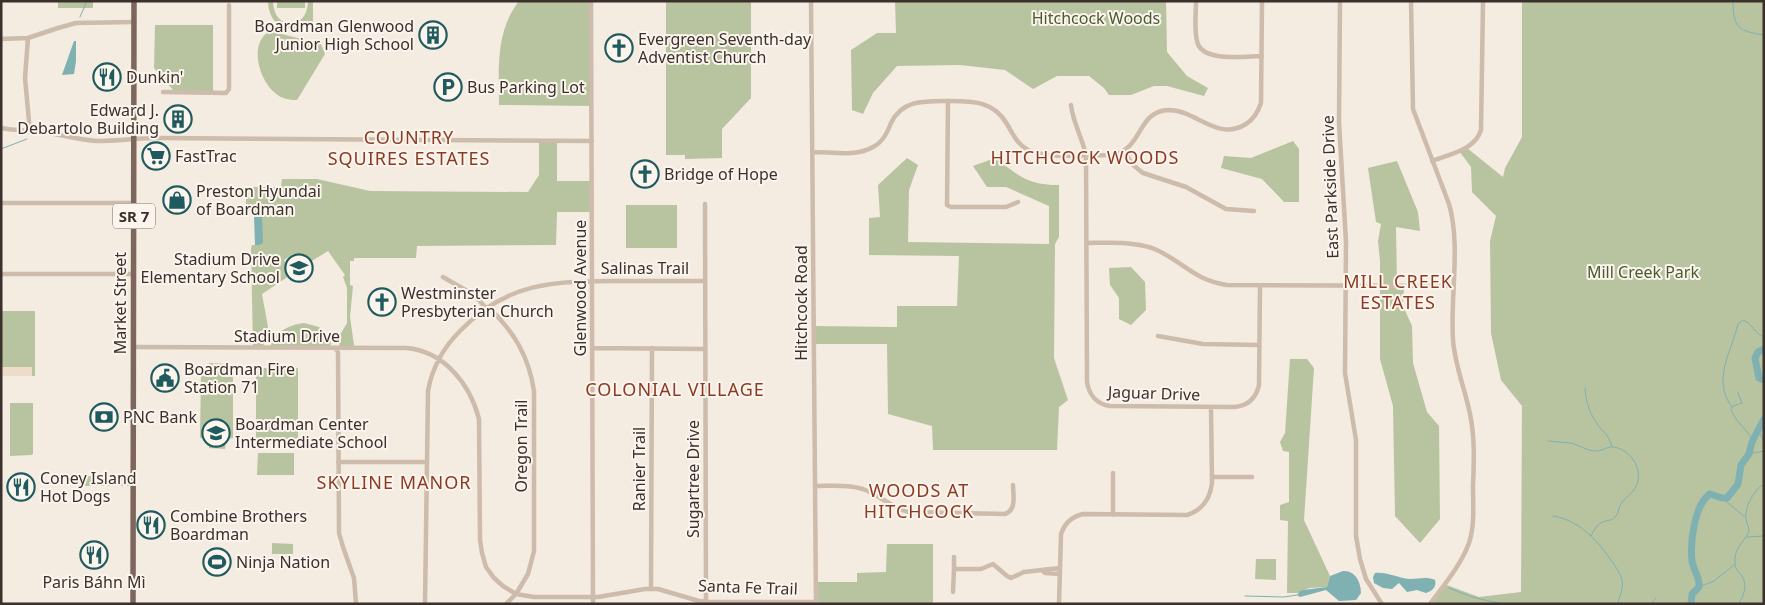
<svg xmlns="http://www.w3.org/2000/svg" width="1765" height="605" viewBox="0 0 1765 605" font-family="'Noto Sans',sans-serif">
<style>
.green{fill:#b8c4a0}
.plaza{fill:#ecdcc8}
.water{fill:#7fb0b2}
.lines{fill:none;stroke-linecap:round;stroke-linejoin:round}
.stream{stroke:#7fb0b2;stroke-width:1}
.river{stroke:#7fb0b2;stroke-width:7}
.minor{stroke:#cdbbac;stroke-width:4.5}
.major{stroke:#7d675c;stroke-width:5.5}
.labels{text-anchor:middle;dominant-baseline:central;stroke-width:4;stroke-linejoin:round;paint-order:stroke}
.shield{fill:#fbf5ee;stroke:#756b66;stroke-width:1}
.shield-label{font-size:15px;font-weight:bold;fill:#3b302b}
.park-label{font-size:16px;fill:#4a5a2e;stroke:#fbf5ee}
.poi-label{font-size:16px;fill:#3b302b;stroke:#fbf5ee;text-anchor:start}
.street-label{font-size:16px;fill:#3b302b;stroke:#fbf5ee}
.neighbourhood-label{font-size:18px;letter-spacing:1px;fill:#8c3b22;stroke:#fbf5ee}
</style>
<rect width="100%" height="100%" fill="#f4ebe1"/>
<path class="green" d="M58,1H93V8H58Z
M268,1H273C273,31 308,31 308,1H313V22H308V20C290,38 268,25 268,1Z
M277,1H305V8H277Z
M519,1H591L592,106L499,105C499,69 495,32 519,1Z
M666,1H751V98L722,129V158L685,159V155H666Z
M895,1H1166L1167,52L1187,76L1208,88L1204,96L1167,86H1154L1131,95H1109L1104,88L1089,76H1057L1033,89L1005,70L960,65L897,66L873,93L863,114L852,110L851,50L877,33H896Z
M1522,1H1764V604H1430L1444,584L1479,597L1521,592L1522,406L1501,380L1491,333L1490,241L1496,216L1472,192L1471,167L1459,151L1467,148L1503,177L1505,168L1522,137Z
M155,25H213V91H174L154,68Z
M270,31L321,44L325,54L297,100C289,100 282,99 275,93C259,80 248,43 270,31Z
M539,141H557V181H592V212H557L556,245L417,246L416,258H354V261H350V285L353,286L350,317L354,345L353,348H341L337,340L347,323V288L343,277L345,275L328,251L302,267L293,254L284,260L292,274L262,294L268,327L263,347L253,348L251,248L252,245H259L262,215L246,209V187H281L282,179H317L370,191L528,192L539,175Z
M1293,141L1299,149V202H1284L1262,179L1221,168L1224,156L1251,158Z
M907,158L918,165L909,190L908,242L1049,244V206L1006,187H987L973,166L995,158C1019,176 1028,185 1059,185V237L1055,244L1054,358L1068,400L1059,407L1057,450H933L932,426L888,414L887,344H814V326L897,327V306H957L959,256L869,255V218L880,217L878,185Z
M1397,161L1418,212L1420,231L1396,227L1397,285L1404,286L1403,306L1412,326L1413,363L1427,412L1439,426L1440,519L1420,543L1395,516L1393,406L1380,359V261L1378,241L1381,224L1376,222L1368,168Z
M626,205H677V248H626Z
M1131,267L1145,282L1146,310L1131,325L1119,319V298L1110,285L1109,268Z
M1,311H35V376H1Z
M304,323L319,327L331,343L330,348H272L270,340C279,331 291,324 304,323Z
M1290,359H1307L1314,368L1304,520L1330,576L1327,587L1309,588L1298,593H1287L1288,521L1280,520V505L1289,502V452L1283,451L1280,442L1285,433Z
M209,363L226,364V373L233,374V438L226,439L225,449L209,448V438H200L201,374L209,373Z
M256,368H298V440H256Z
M10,403H33V454L31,455L10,456Z
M258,453H294V475H257Z
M81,476H134V486H81Z
M272,543L293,544V554H272Z
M887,544H933V604H816V582H857V573L886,572Z
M1256,559H1276V580L1255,579Z"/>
<path class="plaza" d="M1,367H32V376H1Z"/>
<path class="water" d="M74,41H76V61L74,74L62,75Z
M258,214L262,215L263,243L259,245H255L254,215Z
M1343,571C1355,570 1361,582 1361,593L1356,600L1339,601L1326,590L1300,597L1297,595L1300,591L1303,590L1327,587L1330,576Z
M1375,573C1385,572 1394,576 1403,578C1414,581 1425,575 1435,580C1437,587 1432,591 1426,593L1417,590L1407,592L1399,583L1392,589L1383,588L1374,583L1373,577Z"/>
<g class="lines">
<path class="stream" d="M1733,1C1733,29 1739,31 1764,35
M80,17L87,1
M1,149L27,139
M1585,388C1586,405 1591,417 1602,430C1607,435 1610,439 1612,447
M1738,393L1742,403L1733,406L1731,410L1736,419L1753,439
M1732,407C1711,380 1732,351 1738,324L1743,320C1752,323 1755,334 1764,337
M1758,430L1764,442
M1548,441C1555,442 1563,442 1571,443C1579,445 1587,451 1596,451C1603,451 1607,446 1614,447C1632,450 1645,472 1635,488C1632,494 1626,497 1622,502C1619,506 1619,512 1616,516C1610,525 1601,514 1591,536
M1749,454L1764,451
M1722,498L1745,517
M1553,516C1580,520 1599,542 1613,563C1617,569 1621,574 1622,581C1624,589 1619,596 1618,604
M1747,537L1764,536
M1699,587L1714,581L1734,565
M1449,588L1472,597L1502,604
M1245,596L1284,597L1297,595
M1651,604L1656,598
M1738,604C1744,597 1747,586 1743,578C1741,573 1735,570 1735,564C1733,550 1743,543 1749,532C1749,527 1747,524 1746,520C1744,508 1754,489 1764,484"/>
<path class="river" d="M1764,349L1758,352L1755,358L1759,378L1764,380
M1691,604L1692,594L1699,587V584C1699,576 1693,569 1692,561C1690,543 1694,505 1710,494L1722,498H1727L1738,484L1741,465L1749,454L1752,442L1764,419"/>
<path class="minor" d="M591,1L593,604
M811,1L816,604
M1196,1C1196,14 1194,29 1197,41C1201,63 1245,56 1262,56
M1340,1L1339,122L1346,242L1345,373L1356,440V536L1360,559L1366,579L1382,604
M1411,1L1413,109L1449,204C1461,245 1450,297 1453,340C1455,366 1465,389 1470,414C1475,438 1474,462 1473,486C1473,505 1475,525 1469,543C1461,565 1444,585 1430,604
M28,38L25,78L30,132
M1,39L28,38L58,28L76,23L134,22
M163,92L226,93L229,89V5
M948,101L947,205L951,207H1006L1018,202
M1071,105C1073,123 1082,137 1086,155L1087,382C1089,395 1097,404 1110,406L1234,407C1248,406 1256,398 1259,385L1260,286
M1,128C15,131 29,130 44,132C62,135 79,140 97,141C118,141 138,138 159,138L592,141
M1124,151L1133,165L1143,173L1186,187L1226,209L1254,211
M813,152C833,152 856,157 873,147C883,142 887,133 891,123C902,100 924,101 947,101C971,101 993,100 1007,124C1013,134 1017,144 1028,150C1046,159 1091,155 1112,155C1144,149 1136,111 1169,110C1196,110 1218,142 1246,124C1254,119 1258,112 1261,103L1262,1
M1432,161C1450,154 1475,150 1481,130L1483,1
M1,203H133
M705,204L706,604
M1087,243C1108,243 1131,241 1152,248C1181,259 1192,280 1227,285L1453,286
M1,274H133
M443,277L474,295L486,308
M1158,336L1203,344L1259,345
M134,347L406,348C444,351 470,384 479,419L480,540L482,553L486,567L494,578L503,586L516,594L528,574L534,551V391C529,357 514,331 488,307
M335,348L338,352L339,533L343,547L354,578L356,604
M592,348L705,349
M338,462H427
M1212,477H1252
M815,486C830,486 848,484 863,489C879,495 892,508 909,512L1005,514C1017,510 1013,495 1013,485
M1113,515V473
M954,569V557
M1042,570L1045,573L1060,574
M651,589L652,348
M953,592L954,569H981L993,564L1007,576L1011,578L1024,572L1060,568
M425,604L428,391C432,368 443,348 460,331C507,282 553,281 618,281C647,281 676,281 705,281
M506,604L516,594L534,597H598L645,589H658L699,601L714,602H816
M1059,604L1061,534C1065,523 1071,517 1083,514L1187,515C1203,510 1210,499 1212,483L1211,407"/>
<path class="major" d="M133,604L134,1"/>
</g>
<defs>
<g id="building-ring" transform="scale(1.4375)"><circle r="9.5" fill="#fbf5ee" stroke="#1f5a5e" stroke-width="1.5"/><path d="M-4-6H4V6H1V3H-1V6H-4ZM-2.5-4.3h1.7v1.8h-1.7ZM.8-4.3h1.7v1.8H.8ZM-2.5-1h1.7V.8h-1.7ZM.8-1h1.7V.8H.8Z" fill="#1f5a5e"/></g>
<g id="church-ring" transform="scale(1.4375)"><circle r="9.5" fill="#fbf5ee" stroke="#1f5a5e" stroke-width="1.5"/><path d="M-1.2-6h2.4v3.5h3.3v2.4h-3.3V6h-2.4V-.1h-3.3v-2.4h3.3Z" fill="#1f5a5e"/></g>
<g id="restaurant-ring" transform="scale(1.4375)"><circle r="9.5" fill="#fbf5ee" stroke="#1f5a5e" stroke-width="1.5"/><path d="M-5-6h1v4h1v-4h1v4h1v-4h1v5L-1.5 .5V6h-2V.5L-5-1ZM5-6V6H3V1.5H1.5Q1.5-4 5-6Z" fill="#1f5a5e"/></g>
<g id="parking-ring" transform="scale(1.4375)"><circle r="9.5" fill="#fbf5ee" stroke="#1f5a5e" stroke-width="1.5"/><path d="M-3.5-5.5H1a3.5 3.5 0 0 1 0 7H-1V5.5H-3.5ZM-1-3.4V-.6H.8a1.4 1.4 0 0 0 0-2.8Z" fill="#1f5a5e"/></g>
<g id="supermarket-ring" transform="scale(1.4375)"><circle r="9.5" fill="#fbf5ee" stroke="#1f5a5e" stroke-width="1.5"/><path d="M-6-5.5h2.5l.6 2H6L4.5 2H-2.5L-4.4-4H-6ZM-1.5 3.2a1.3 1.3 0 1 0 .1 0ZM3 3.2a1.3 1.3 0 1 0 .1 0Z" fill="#1f5a5e"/></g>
<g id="shop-ring" transform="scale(1.4375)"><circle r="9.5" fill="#fbf5ee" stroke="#1f5a5e" stroke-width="1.5"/><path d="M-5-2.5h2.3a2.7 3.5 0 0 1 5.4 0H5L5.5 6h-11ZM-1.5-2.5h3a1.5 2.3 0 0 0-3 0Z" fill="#1f5a5e"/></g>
<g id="school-ring" transform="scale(1.4375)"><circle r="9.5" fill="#fbf5ee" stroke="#1f5a5e" stroke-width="1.5"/><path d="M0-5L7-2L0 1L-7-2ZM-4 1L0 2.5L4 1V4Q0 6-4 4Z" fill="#1f5a5e"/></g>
<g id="civic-ring" transform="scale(1.4375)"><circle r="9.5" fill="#fbf5ee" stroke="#1f5a5e" stroke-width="1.5"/><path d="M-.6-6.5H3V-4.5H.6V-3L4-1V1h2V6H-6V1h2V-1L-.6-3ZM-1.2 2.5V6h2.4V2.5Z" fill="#1f5a5e"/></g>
<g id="bank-ring" transform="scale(1.4375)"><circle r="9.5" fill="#fbf5ee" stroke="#1f5a5e" stroke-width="1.5"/><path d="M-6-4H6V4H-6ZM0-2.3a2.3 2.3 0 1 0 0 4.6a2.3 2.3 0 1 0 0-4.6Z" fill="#1f5a5e"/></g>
<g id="stadium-ring" transform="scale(1.4375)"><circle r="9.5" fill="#fbf5ee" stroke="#1f5a5e" stroke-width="1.5"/><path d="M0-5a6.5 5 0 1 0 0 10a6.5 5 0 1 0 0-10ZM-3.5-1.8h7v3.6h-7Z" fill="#1f5a5e"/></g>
</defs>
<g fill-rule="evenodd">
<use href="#building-ring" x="433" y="35"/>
<use href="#church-ring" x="619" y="48"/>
<use href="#restaurant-ring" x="107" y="77"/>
<use href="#parking-ring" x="448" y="87"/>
<use href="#building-ring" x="178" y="119"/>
<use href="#supermarket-ring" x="156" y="156"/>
<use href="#church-ring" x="645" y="174"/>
<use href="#shop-ring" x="177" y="200"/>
<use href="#school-ring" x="299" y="268"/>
<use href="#church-ring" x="382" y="302"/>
<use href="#civic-ring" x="165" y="378"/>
<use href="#bank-ring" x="104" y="417"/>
<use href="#school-ring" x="216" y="433"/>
<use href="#restaurant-ring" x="21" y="487"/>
<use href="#restaurant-ring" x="151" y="525"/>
<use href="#restaurant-ring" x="94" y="555"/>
<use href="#stadium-ring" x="217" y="562"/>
</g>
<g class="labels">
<rect class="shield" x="113" y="203.5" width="42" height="25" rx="4"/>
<g class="shield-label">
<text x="134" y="216">SR 7</text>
</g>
<g class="park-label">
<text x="1096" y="18">Hitchcock Woods</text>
<text x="1643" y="272">Mill Creek Park</text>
</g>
<g class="poi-label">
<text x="414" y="26" text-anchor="end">Boardman Glenwood<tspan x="414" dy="18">Junior High School</tspan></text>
<text x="638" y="39">Evergreen Seventh-day<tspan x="638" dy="18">Adventist Church</tspan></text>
<text x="126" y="77">Dunkin'</text>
<text x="467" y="87">Bus Parking Lot</text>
<text x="159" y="110" text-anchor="end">Edward J.<tspan x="159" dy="18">Debartolo Building</tspan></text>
<text x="175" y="156">FastTrac</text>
<text x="664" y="174">Bridge of Hope</text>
<text x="196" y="191">Preston Hyundai<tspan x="196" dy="18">of Boardman</tspan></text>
<text x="280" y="259" text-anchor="end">Stadium Drive<tspan x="280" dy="18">Elementary School</tspan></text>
<text x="401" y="293">Westminster<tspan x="401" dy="18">Presbyterian Church</tspan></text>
<text x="184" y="369">Boardman Fire<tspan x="184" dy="18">Station 71</tspan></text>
<text x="123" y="417">PNC Bank</text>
<text x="235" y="424">Boardman Center<tspan x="235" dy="18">Intermediate School</tspan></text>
<text x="40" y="478">Coney Island<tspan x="40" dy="18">Hot Dogs</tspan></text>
<text x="170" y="516">Combine Brothers<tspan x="170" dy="18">Boardman</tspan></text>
<text x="236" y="562">Ninja Nation</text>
<text x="94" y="582" text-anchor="middle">Paris Báhn Mì</text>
</g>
<g class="street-label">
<text transform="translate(1330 187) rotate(-92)">East Parkside Drive</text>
<text x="645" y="268">Salinas Trail</text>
<text transform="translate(580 288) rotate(-90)">Glenwood Avenue</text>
<text transform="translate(120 303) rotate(-90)">Market Street</text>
<text transform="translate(801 303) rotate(-90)">Hitchcock Road</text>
<text x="287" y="336">Stadium Drive</text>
<text transform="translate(1154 393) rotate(2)">Jaguar Drive</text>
<text transform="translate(521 446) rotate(-90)">Oregon Trail</text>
<text transform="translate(639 469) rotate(-90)">Ranier Trail</text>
<text transform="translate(693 479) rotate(-90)">Sugartree Drive</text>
<text transform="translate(748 587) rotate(2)">Santa Fe Trail</text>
</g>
<g class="neighbourhood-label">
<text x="409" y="137">COUNTRY<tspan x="409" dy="21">SQUIRES ESTATES</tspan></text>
<text x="1085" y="157">HITCHCOCK WOODS</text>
<text x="1398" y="281">MILL CREEK<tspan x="1398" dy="21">ESTATES</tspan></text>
<text x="675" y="389">COLONIAL VILLAGE</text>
<text x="394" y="482">SKYLINE MANOR</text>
<text x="919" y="490">WOODS AT<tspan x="919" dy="21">HITCHCOCK</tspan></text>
</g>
</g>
<rect width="1765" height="605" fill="none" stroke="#3b302b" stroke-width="5"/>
</svg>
